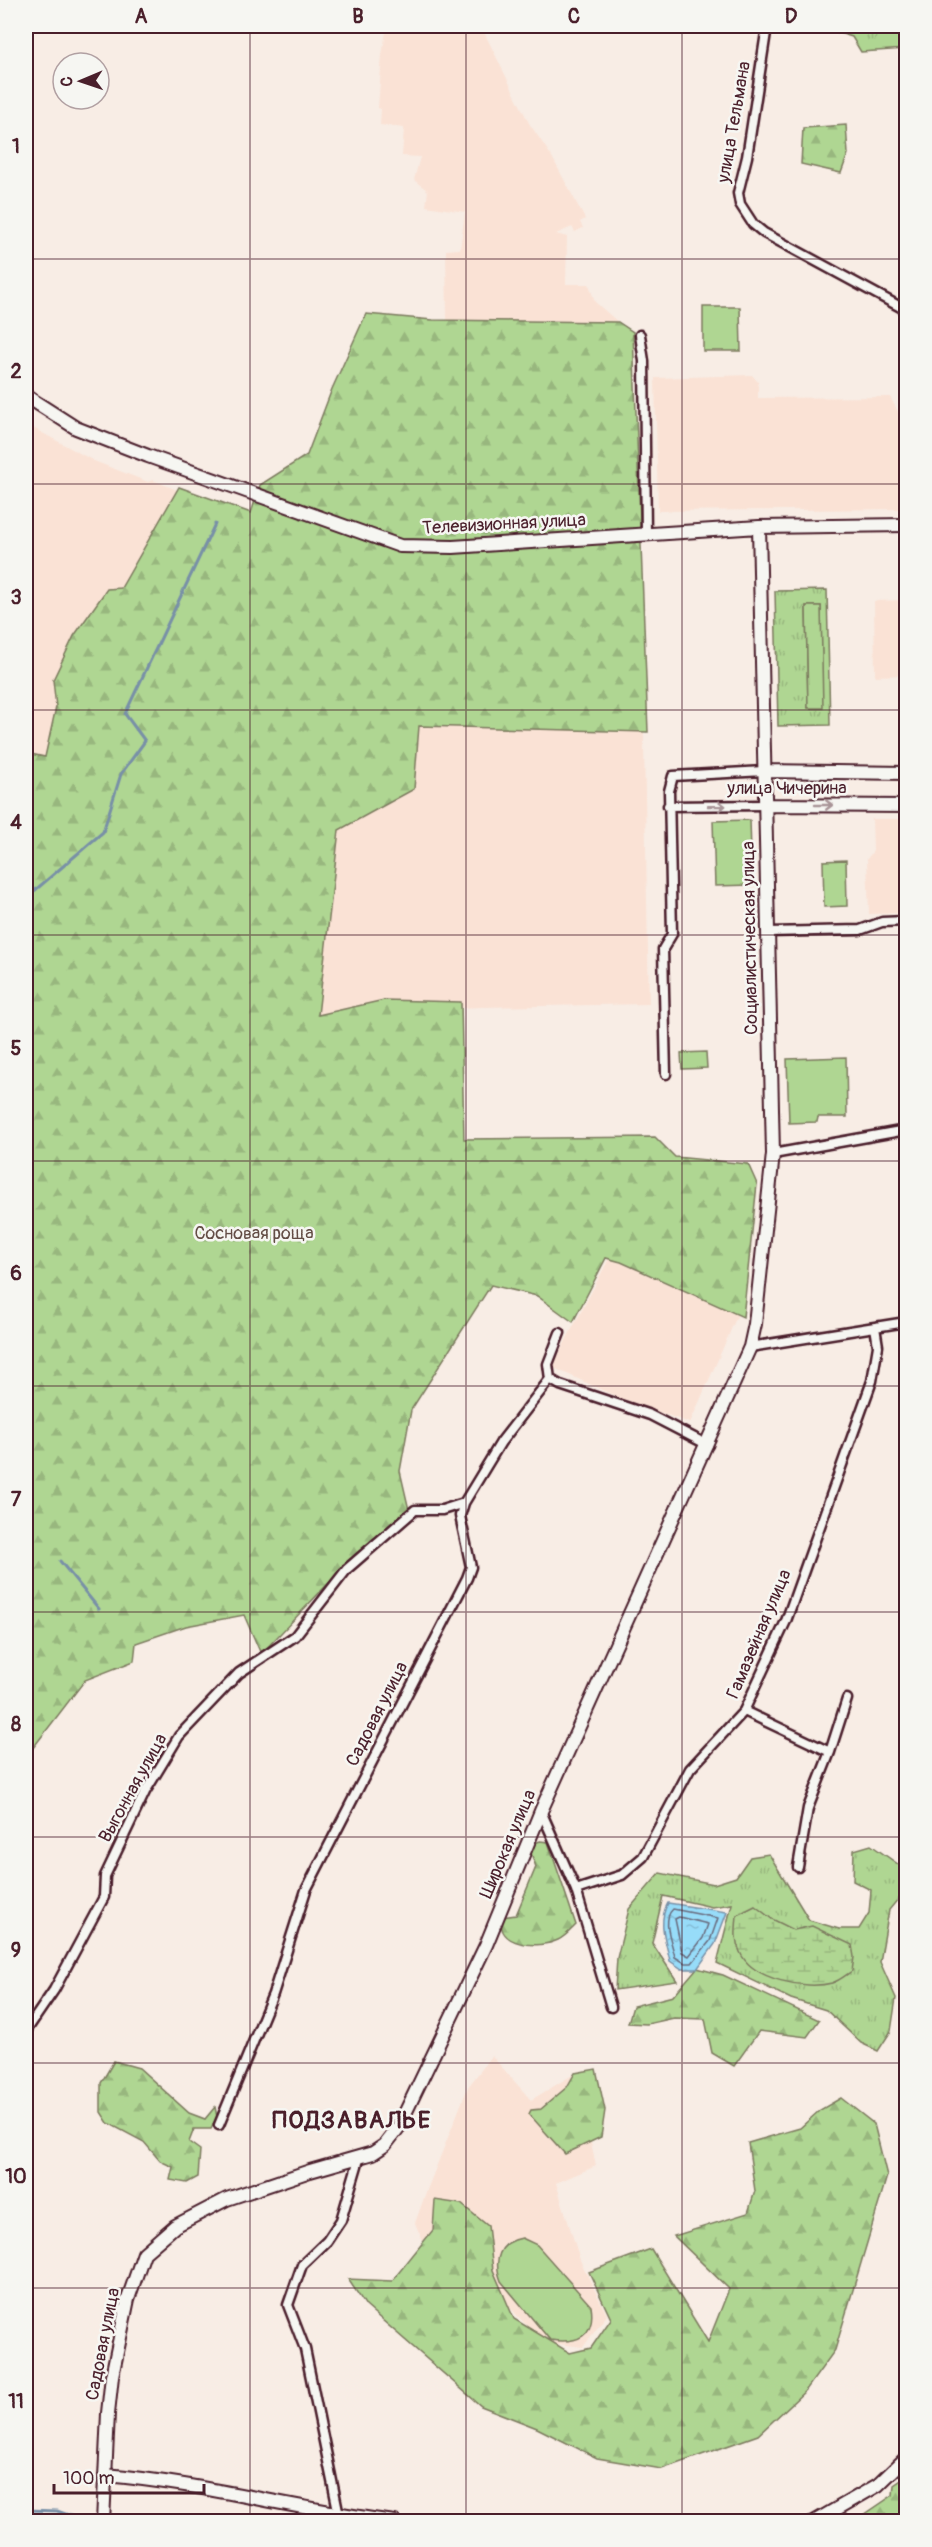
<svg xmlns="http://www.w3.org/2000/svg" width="932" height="2547" viewBox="0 0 932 2547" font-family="Pangolin,sans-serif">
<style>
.built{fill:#fae2d5}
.grass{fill:url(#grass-tufts);stroke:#7c7a5e;stroke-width:1.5;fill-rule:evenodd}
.forest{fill:url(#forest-firs);stroke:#7c7a5e;stroke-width:1.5}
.wetland{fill:url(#wetland-marsh);stroke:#7c7a5e;stroke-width:1.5}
.park{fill:#afd692;stroke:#7c7a5e;stroke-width:1.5}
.water{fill:url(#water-ripples);stroke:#7890a7;stroke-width:1.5}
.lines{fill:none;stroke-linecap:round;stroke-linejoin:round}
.shore{stroke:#696b7d;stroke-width:1.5}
.stream{stroke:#7890a7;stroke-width:3}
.street-casing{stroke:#4a1f2b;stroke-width:13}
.secondary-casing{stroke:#4a1f2b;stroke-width:16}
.street{stroke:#f6f6f2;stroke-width:8}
.secondary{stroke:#f6f6f2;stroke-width:12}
.oneway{stroke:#a99598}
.grid{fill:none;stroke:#4a1f2b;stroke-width:1.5;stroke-opacity:0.55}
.labels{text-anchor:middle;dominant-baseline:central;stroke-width:5;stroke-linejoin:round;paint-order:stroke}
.street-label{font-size:18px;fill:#4a1f2b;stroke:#f6f6f2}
.park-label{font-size:18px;fill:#634d45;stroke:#f6f6f2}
.district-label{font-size:24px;font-weight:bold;letter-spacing:1.5px;fill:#4a1f2b;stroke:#f6f6f2}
.neatline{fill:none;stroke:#4a1f2b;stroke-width:2}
.grid-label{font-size:20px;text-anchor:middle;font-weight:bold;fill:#4a1f2b}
</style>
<defs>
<pattern id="grass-tufts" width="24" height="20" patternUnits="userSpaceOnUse" patternTransform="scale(1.5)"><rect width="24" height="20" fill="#afd692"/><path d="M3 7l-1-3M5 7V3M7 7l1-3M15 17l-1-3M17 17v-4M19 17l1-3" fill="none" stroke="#98b77e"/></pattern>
<pattern id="forest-firs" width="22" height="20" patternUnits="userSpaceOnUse" patternTransform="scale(1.5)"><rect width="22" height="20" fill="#afd692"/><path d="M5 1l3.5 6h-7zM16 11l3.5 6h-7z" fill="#98b77e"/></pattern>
<pattern id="wetland-marsh" width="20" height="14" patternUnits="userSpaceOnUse" patternTransform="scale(1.5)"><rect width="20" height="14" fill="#afd692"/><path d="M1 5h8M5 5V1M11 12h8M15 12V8" fill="none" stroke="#98b77e"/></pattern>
<pattern id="water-ripples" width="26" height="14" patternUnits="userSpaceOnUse" patternTransform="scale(1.5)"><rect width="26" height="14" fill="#97dcf9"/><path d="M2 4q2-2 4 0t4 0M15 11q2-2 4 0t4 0" fill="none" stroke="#84bcd6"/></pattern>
</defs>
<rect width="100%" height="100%" fill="#f8ede5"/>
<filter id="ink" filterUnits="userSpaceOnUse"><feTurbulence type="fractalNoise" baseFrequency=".0167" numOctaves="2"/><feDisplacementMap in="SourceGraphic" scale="12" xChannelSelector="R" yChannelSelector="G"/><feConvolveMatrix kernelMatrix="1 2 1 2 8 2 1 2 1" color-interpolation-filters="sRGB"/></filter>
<g filter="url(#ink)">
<path class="built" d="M387,26H481L529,123L552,157L585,219L580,222L583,228L575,232L572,227L556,234L567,237L566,284H589L595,302L618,322L447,321L446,250L460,249L465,212L426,206L428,191L414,180L420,157L402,156L404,128L380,125L381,109L378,108L382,55Z
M752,375L758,382V398L890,397L906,426V509L658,511L655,378Z
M26,424L94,461L148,482L153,480L177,490L121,588L53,680L56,707L45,758L26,753Z
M400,583L643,692L649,1004L482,1007L371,1012L309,1017L328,805Z
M906,600V675L875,676L874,601Z
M872,819H906V913L869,914L867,859L873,851Z
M634,1211L741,1307L690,1423L622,1399L552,1367Z
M492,2056L531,2100L579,2071L585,2116L596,2166L556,2183L580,2260L607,2315L583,2347L542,2342L472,2267L430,2258L415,2223L425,2195L468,2087Z"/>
<path class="grass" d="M817,26H906V49L861,52L852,37Z
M827,590L830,725L778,726L775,591ZM806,606H821L822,708H808Z
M871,1845L906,1870V1899L903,1893L889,1910L880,1962L896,1998L891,2031L878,2051L861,2043L826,2010L791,1999L717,1963L732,1904L712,1907L663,1896L652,1943L677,1981L615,1990L617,1958L629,1909L660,1873L714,1884L736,1877L750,1857L769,1854L809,1920L839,1929H859L869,1913L871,1890L853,1881L854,1850Z"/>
<path class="forest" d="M846,125L848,154L841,173L801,164L803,128Z
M366,314L433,320L618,322L633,332L648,732L419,726L414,789L339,830L318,1015L384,1000L461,1002L464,1139L655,1137L675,1157L748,1164L757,1184L743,1317L621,1262L606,1258L573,1322L537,1296L491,1285L411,1410L400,1471L409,1510L343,1568L261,1654L244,1615L186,1626L136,1643L134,1661L85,1680L26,1757V753L45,757L56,707L53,680L74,636L107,589L121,588L179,487L251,513L260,485L307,455L332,389Z
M540,1841L548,1842L576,1925C571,1930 565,1937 558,1940C539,1949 495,1947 502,1917L516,1915L536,1867L531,1853L533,1844Z
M697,1968L723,1975L819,2020L807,2037L759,2031L734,2066L712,2053L705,2019L674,2018L647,2024L628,2023L633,2006L673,1996Z
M114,2061L139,2068L189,2113L205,2119L215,2107L217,2117L211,2129H194L189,2142L200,2150L198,2177L187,2183L170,2180L173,2167L160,2161L144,2142L108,2123L101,2112V2083Z
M596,2069L605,2110L601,2137L565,2154L529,2114L531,2110L541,2109L567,2087L575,2073Z
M841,2098L874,2124L887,2176L835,2350L806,2390L758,2435L662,2469L597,2458L537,2428L481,2406L366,2306L348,2279L392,2281L433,2230L435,2200L461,2204L488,2226L493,2270L514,2319L570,2353L591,2348L611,2319L589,2272L651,2249L708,2342L729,2289L674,2236L748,2213L755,2191L748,2143L800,2128L820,2110Z
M906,2477V2521H855L893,2495L894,2485Z"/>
<path class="wetland" d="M755,1906L772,1919L794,1930L812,1926L852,1945L854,1957L852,1971C846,1975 839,1981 832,1983C806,1990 752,1980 740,1952C734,1939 736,1929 737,1915Z"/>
<path class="park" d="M703,307H740L741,351H703Z
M806,606H821L823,708H808Z
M750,820L752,885L715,886L713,821Z
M846,860L847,906L824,907L823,861Z
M706,1052L707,1068L682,1069L681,1053Z
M846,1057L847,1117H818L817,1122L789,1123L787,1059Z
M522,2238L537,2245L591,2306C596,2337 577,2344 550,2340L501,2281C493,2260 499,2242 522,2238Z"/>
<path class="water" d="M668,1903L727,1912L715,1944L697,1969H682L670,1961C666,1941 657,1922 668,1903Z"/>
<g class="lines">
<path class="shore" d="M673,1909L718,1918L710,1941L692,1963H685L675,1957C672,1942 661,1920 673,1909Z
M679,1917L708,1924L703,1938L689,1956L682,1952L675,1919Z"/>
<path class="stream" d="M26,898L103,832L121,774L145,741L125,714L215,524
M60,1561L99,1609
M26,2510L57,2511L88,2522"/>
<g class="street-casing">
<path id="street" d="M767,26L747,157L738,193L740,204L753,224L764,233L906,310
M640,335L644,361L646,533
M668,806L765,805
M768,932L860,930L882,922L906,921
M666,1074L663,949L672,934L669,791L673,776L764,771
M773,1154L906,1130
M750,1347L906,1322
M550,1379L560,1385L650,1415L708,1445
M744,1711L830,1752
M541,1811L576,1890L611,2007
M798,1867L808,1808L830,1752L847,1699
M576,1890L622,1875L643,1857L690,1769L744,1711L786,1621L872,1381L878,1346L875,1327
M26,2031L54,1990L104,1897L105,1876L145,1792L179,1736L239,1673L295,1636L347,1569L415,1510H442L464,1503
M219,2125L273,1994L306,1890L467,1578L471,1567L460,1516L464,1503L501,1442L550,1379L548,1364L560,1333
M339,2515L305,2349L288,2305L302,2265L327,2241L341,2220L359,2159"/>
</g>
<g class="secondary-casing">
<path id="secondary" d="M26,396L76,428L148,456L400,546L453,547L759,527L906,525
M764,771L906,773
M765,805L906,806
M105,2475C203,2483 298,2510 395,2522
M103,2522L108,2413L112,2376L128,2299L144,2253L175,2226L227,2199L310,2171L373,2153L385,2145L398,2128L486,1945L541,1811L750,1347L755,1324L773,1154L759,527
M814,2522L878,2485L906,2458"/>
</g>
<use href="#street" class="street"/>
<use href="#secondary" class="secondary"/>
</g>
<defs><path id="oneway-shaft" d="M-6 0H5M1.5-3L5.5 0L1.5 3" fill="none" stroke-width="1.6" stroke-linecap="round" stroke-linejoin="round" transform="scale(1.5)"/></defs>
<g class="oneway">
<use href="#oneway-shaft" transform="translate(824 805)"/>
<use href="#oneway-shaft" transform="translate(717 806) rotate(-1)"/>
</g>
</g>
<path class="grid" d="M250,26V2522M466,26V2522M682,26V2522M26,259H906M26,484H906M26,710H906M26,935H906M26,1161H906M26,1386H906M26,1612H906M26,1837H906M26,2063H906M26,2288H906"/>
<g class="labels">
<g class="street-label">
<text transform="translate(734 122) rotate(-80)">улица Тельмана</text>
<text transform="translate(504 524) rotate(-3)">Телевизионная улица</text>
<text x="787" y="788">улица Чичерина</text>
<text transform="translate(750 938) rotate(-91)">Социалистическая улица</text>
<text transform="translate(759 1634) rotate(-67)">Гамазейная улица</text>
<text transform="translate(377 1714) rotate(-63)">Садовая улица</text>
<text transform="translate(133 1788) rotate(-61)">Выгонная улица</text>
<text transform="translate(508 1844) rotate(-67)">Широкая улица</text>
<text transform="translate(103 2344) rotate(-79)">Садовая улица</text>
</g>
<g class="park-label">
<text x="254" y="1233">Сосновая роща</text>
</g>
<g class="district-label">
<text x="352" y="2120">ПОДЗАВАЛЬЕ</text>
</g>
</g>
<rect width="932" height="2547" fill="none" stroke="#f6f6f2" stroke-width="66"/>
<g transform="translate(81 81) rotate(268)"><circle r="28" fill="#f6f6f2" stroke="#b1a0a2" stroke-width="1.5"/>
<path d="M0-4.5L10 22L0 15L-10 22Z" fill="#4a1f2b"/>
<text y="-9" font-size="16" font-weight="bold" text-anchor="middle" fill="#4a1f2b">С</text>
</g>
<path d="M54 2484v9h150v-9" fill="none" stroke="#4a1f2b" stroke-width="3"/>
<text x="63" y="2484" font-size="18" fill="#4a1f2b" stroke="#f6f6f2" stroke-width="4.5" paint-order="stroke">100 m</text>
<rect x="33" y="33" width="866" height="2481" class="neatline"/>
<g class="grid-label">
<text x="141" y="23">A</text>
<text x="358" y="23">B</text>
<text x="574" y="23">C</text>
<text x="791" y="23">D</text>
<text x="16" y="153">1</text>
<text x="16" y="378">2</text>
<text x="16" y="604">3</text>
<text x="16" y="829">4</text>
<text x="16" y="1055">5</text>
<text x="16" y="1280">6</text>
<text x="16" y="1506">7</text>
<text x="16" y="1731">8</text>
<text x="16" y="1957">9</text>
<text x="16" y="2183">10</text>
<text x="16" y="2408">11</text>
</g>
</svg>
